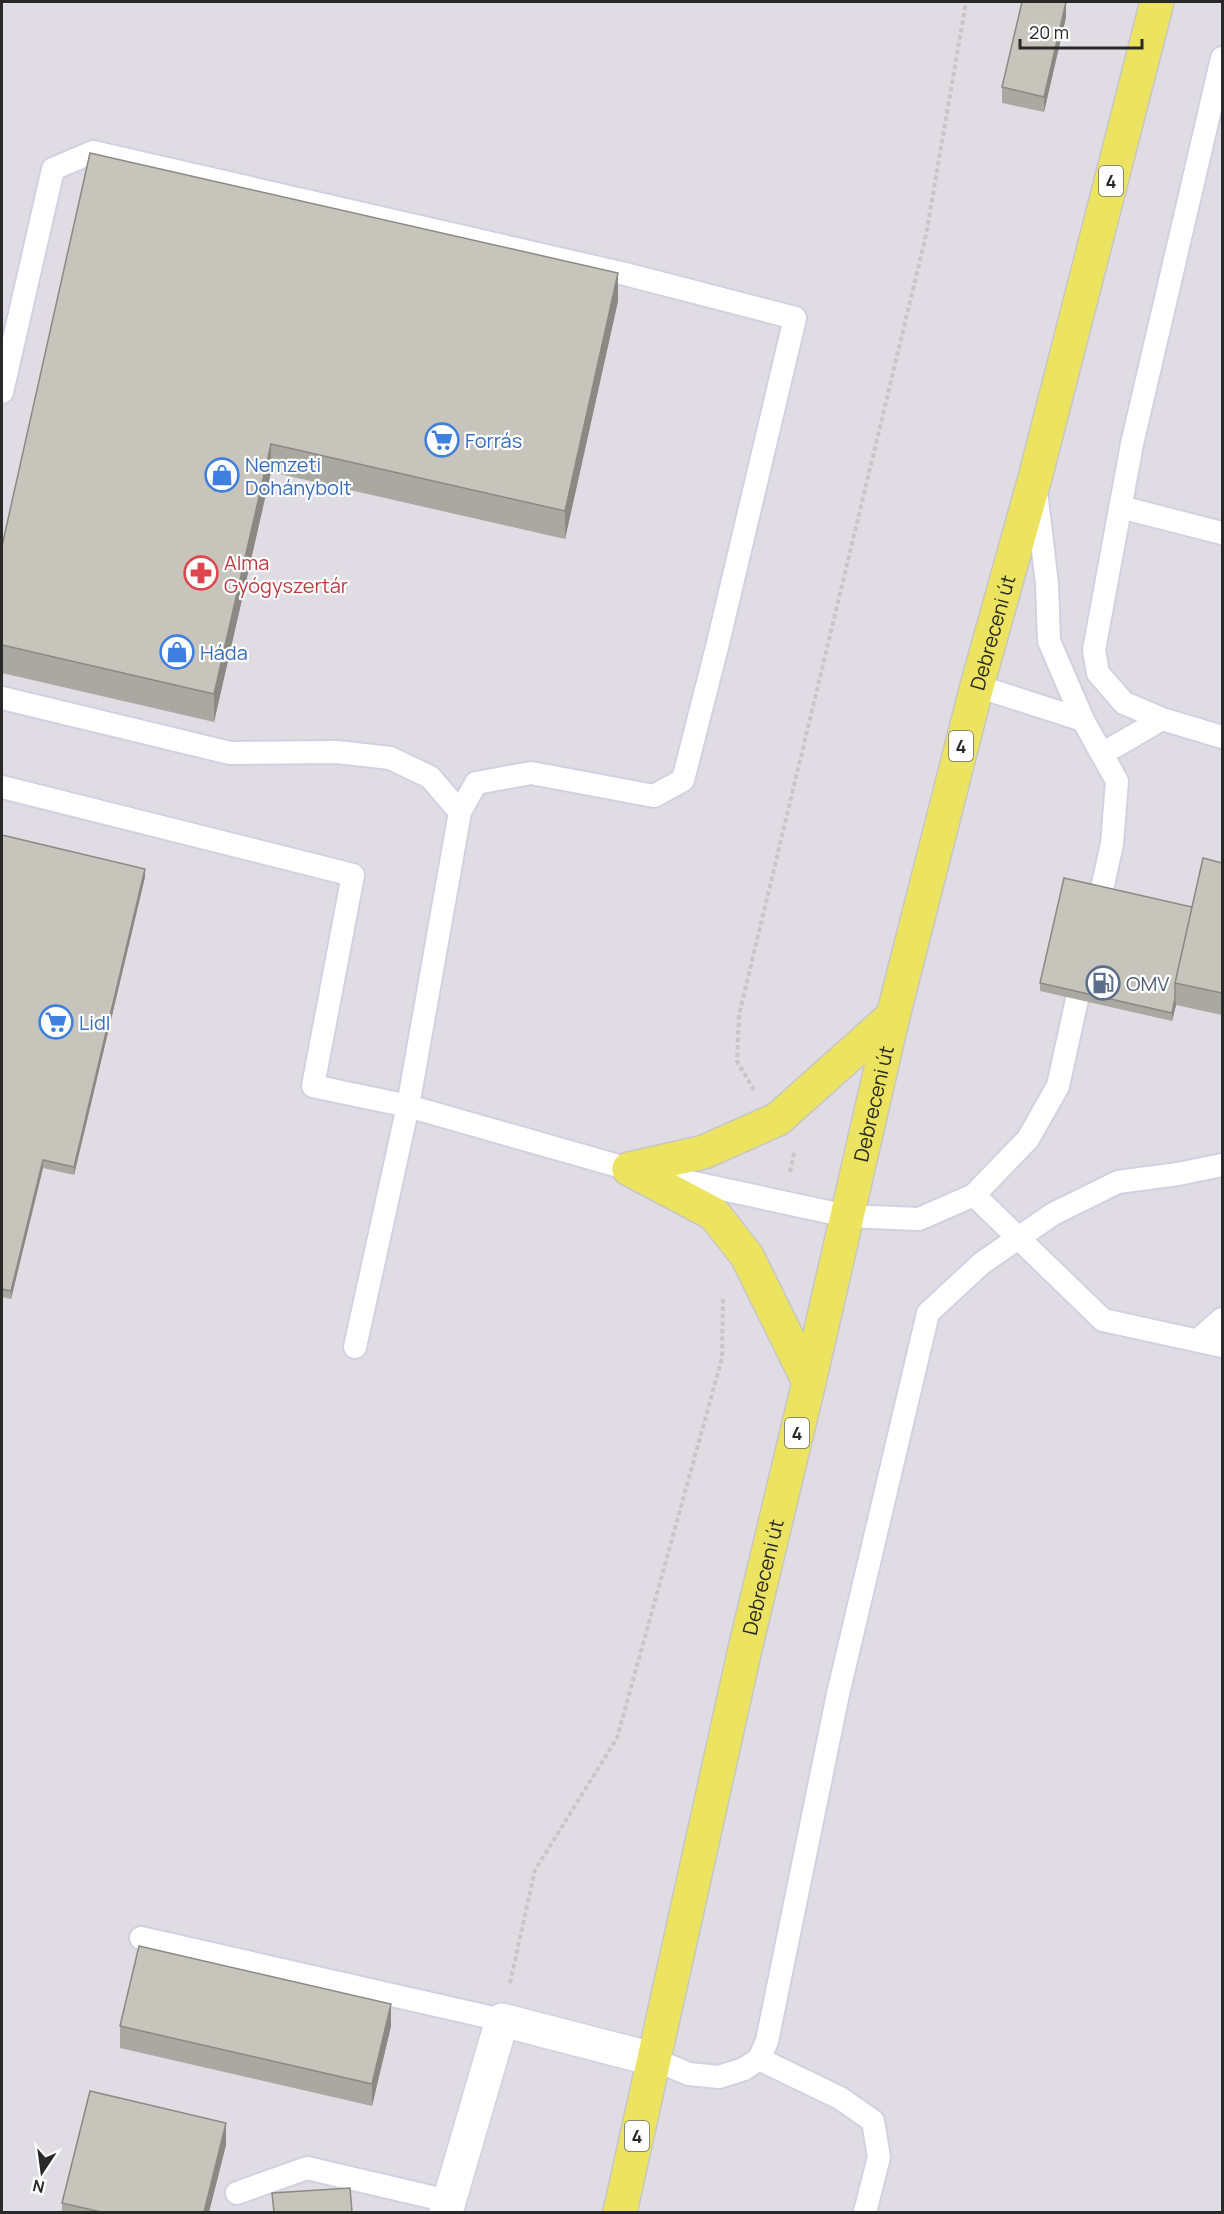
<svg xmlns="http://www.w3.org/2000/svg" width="1224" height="2214" viewBox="0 0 1224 2214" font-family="Manrope,sans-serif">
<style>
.industrial{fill:#dfdce4}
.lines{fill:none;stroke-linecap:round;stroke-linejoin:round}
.service-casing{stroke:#d1d1e2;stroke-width:26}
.minor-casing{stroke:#d1d1e2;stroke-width:36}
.primary-casing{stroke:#c7c7c7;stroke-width:36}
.path{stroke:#c7c7c7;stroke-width:4;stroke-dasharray:4.5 3;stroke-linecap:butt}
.service{stroke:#fff;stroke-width:22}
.minor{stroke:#fff;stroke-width:33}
.primary{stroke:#ece460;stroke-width:33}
.wall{fill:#aaa9a1}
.shaded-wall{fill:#8b8983}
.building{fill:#c6c4bb;stroke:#8b8983;stroke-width:1.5}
.labels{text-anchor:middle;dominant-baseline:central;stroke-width:4.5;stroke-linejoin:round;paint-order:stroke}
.shield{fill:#fff;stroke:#696969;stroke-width:1.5}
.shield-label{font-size:18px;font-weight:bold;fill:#292929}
.shop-label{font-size:20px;fill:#366cbe;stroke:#fff;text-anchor:start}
.health-label{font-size:20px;fill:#be3a42;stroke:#fff;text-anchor:start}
.street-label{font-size:20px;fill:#292929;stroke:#fff}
.service-label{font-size:20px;fill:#4e5e75;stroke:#fff;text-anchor:start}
</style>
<rect width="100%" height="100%" fill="#ebe7db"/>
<path class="industrial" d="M2,2H1222V2212H2Z"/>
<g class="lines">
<g class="service-casing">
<path id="service" d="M1222,58L1132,444L1094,650L1098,673L1124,703L1162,719L1222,737
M2,392L53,169L93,152L625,274L795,318L718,643L683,780L654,796L531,773L476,783L460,812
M1036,491L1047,584L1049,641L1083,720L1117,781L1112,844L1096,916
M1120,507L1222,533
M977,686L1083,720
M2,698L230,753L337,752L390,758L430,777L460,812L408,1106L355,1347
M1102,754L1162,719
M2,787L353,875L313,1086L408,1106L629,1169L847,1216L919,1219L974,1195L1028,1139L1058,1086L1083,972
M974,1195L1103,1320L1222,1346
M1198,1340L1222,1319
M141,1938L502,2020
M653,2059L689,2074L719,2077L744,2069L759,2059L767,2041L838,1694L928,1313L982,1263L1053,1214L1118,1182L1178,1174L1222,1165
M759,2059L840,2098L873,2121L879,2157L865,2212
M237,2193L307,2168L448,2201"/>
</g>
<g class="minor-casing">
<path id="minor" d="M446,2212L502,2020L653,2059"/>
</g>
<g class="primary-casing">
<g id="primary">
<path d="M629,1169L704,1152L778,1119L893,1016"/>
<path d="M629,1169L714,1214L747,1256L809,1382"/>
<path id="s1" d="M620,2212L745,1649L809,1382L893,1016L977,686L1035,478L1157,2"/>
</g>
</g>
<path class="path" d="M754,1090L737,1061L739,1015L926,235L966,2
M790,1172L794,1153
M510,1983L535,1870L617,1738L722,1358L723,1296"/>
<use href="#service" class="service"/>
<use href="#minor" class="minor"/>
<use href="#primary" class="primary"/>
</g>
<path class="wall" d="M1066,17L1044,112L1002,103V87Z
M618,301L565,539L271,472L214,722L2,673V546Z
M2,835L145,877L74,1175L43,1168L11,1299L2,1297Z
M1222,863V1015L1176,1005L1172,1021L1040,991V983L1192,907Z
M120,2026H391L372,2106L120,2048Z
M226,2145L209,2212H62V2203Z"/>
<path class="shaded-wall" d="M1066,2V17L1044,112V97Z
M618,273V301L565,539V511Z
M271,444V472L214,722V694Z
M145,869V877L74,1175V1167Z
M1175,998L1176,1005L1172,1021V1013Z
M43,1160V1168L11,1299V1291Z
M391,2004V2026L372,2106V2084Z
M226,2123V2145L209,2212H204Z"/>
<path class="building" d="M1022,2H1066L1044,97L1002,87Z
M90,153L618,273L565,511L271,444L214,694L2,645V546Z
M2,835L145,869L74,1167L43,1160L11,1291L2,1289Z
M1203,858L1222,863V993L1175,983Z
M1064,878L1192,907L1175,983V998L1172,1013L1040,983Z
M139,1946L391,2004L372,2084L120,2026Z
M90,2091L226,2123L204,2212H101L62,2203Z
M350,2188L352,2212H274L272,2193Z"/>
<defs>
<g id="supermarket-ring" transform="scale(1.725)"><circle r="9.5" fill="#fff" stroke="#3f7fe0" stroke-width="1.5"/><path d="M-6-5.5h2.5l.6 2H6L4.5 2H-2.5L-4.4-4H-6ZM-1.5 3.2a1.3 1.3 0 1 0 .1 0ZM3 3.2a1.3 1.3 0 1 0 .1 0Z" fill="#3f7fe0"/></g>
<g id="shop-ring" transform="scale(1.725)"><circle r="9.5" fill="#fff" stroke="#3f7fe0" stroke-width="1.5"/><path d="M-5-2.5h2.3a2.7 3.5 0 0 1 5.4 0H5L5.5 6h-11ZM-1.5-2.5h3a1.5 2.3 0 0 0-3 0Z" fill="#3f7fe0"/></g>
<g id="pharmacy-ring" transform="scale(1.725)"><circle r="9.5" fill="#fff" stroke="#e0444e" stroke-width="1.5"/><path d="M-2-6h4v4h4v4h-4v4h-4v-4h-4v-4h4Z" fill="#e0444e"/></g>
<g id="fuel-ring" transform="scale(1.725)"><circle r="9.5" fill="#fff" stroke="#5c6f8a" stroke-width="1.5"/><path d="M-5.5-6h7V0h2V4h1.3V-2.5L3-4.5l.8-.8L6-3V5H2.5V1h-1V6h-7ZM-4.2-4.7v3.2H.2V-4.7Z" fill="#5c6f8a"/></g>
</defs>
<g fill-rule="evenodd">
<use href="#supermarket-ring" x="442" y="440"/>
<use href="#shop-ring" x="222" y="475"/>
<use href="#pharmacy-ring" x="201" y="573"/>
<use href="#shop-ring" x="177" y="652"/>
<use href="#fuel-ring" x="1103" y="983"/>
<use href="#supermarket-ring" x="56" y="1022"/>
</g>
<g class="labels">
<g class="shield">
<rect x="1099" y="166" width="24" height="30" rx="4.5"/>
<rect x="949" y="731" width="24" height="30" rx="4.5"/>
<rect x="785" y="1418" width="24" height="30" rx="4.5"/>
<rect x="625" y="2121" width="24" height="30" rx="4.5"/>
</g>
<g class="shield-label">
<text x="1111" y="181">4</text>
<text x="961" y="746">4</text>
<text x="797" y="1433">4</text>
<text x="637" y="2136">4</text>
</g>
<g class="shop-label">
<text x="465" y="440">Forrás</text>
<text x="245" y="464">Nemzeti<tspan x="245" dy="23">Dohánybolt</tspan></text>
<text x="200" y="652">Háda</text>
<text x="79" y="1022">Lidl</text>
</g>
<g class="health-label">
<text x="224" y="562">Alma<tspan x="224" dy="23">Gyógyszertár</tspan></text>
</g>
<g class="street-label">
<text stroke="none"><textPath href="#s1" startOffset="1623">Debreceni út</textPath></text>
<text stroke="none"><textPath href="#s1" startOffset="1137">Debreceni út</textPath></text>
<text stroke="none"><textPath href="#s1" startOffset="651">Debreceni út</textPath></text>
</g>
<g class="service-label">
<text x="1126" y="983">OMV</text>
</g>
</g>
<rect width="1224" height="2214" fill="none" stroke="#292929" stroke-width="6"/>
<g transform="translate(42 2172) rotate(193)" stroke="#ffffff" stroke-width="4.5" paint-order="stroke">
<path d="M0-4.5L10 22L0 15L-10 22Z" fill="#292929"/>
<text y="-9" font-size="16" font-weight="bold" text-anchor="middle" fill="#292929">N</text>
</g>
<path d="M1020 39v9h122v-9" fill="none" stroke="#292929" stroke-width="3"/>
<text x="1029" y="39" font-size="18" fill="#292929" stroke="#ffffff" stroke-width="4.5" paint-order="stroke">20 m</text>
</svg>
